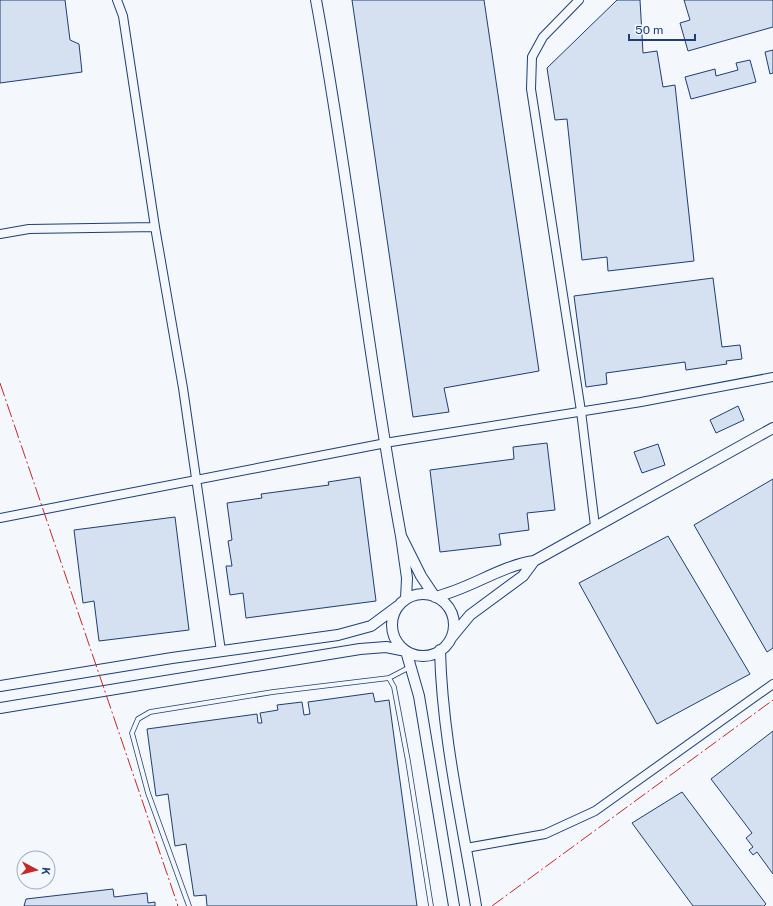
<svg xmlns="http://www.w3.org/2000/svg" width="773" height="906" viewBox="0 0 773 906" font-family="'Public Sans',sans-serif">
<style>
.building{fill:#d5e0f0;stroke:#1d3f73}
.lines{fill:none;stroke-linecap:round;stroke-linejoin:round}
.service-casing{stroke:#1d3f73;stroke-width:5.5}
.minor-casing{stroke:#1d3f73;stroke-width:10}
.tertiary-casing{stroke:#1d3f73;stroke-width:12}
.service{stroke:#f4f7fb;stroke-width:4}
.minor{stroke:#f4f7fb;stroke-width:8}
.tertiary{stroke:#f4f7fb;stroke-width:10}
.power{stroke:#c62828;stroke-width:1;stroke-dasharray:14 3 2 3;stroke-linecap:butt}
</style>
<rect width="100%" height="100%" fill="#f4f7fb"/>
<path class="building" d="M0,0H65L70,40L79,44L82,72L0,83Z
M352,0H484L539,371L444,388L449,412L413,417Z
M617,0H640L643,53L657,51L663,87L675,85L694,261L608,271L607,257L582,260L567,119L555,120L547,68Z
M684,0H773V27L688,51L680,23L690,20Z
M773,50V73L770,74L765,52Z
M750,60L756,82L691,99L685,77L715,69L716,76L738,70L736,63Z
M713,278L722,347L740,345L742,359L726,361L727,364L686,370L685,362L606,373L607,384L586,387L574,296Z
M738,406L744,420L716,433L710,420Z
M547,443L555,510L527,513L529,530L499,534L501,545L440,552L430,470L514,459L513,447Z
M658,444L665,465L642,473L634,452Z
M360,477L376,601L246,618L243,593L230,595L226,566H232L228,541L232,540L227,503L262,498L261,494L329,485L328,482Z
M773,479V648L767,652L694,525Z
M175,517L189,630L99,641L94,601L83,603L74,530Z
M668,536L750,674L657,724L579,583Z
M373,693L375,702L389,700L417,906H207L206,895L194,896L186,844L175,846L168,794L156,796L147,729L257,714L258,723H262L260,713L278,710L277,705L302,702L304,715L310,714L308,702Z
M773,731V874L757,852L753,855L749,850L753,847L746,838L752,833L711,779Z
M682,792L766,904L764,906H693L632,823Z
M113,889L114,897L147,893L148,903L155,902V906H24L26,899Z"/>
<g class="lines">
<g class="service-casing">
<path id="service" d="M389,678L394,687L408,761L431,906
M189,906L148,793L132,733L138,719L150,712L273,692L389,678L410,667"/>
</g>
<g class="minor-casing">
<path id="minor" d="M117,0L123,16L155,227L183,388L221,651
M579,0L543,37L532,57L531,89L581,411L595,526
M0,234L29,229L155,227
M0,518L391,442L641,402L773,377
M466,848L545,834L595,811L773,684"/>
</g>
<g class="tertiary-casing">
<path id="tertiary" d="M316,0C349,178 368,358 401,536
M392 625a31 31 0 1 1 62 0a31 31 0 1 1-62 0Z
M406,599L407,578L401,536L421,576L435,597C470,589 500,566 534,561L773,428
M451,638L470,615L523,576L534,561
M440,650C442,736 462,821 476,906
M0,686L172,658L338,635L371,626L398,606
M0,708L360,649L386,647L406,651L419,696L454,906"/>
</g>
<use href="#service" class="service"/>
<use href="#minor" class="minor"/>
<use href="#tertiary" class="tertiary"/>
<path class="power" d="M0,383L178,906
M492,906L773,700"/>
</g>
<g transform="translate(36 870) rotate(97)"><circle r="19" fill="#f4f7fb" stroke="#9eadc5"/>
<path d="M0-3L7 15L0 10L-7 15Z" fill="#c62828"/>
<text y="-6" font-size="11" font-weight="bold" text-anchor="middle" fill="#1d3f73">K</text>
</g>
<path d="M629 34v6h66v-6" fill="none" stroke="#1d3f73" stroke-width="2"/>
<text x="635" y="34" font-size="12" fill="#1d3f73" stroke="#f4f7fb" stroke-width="3" paint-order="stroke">50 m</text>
</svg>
